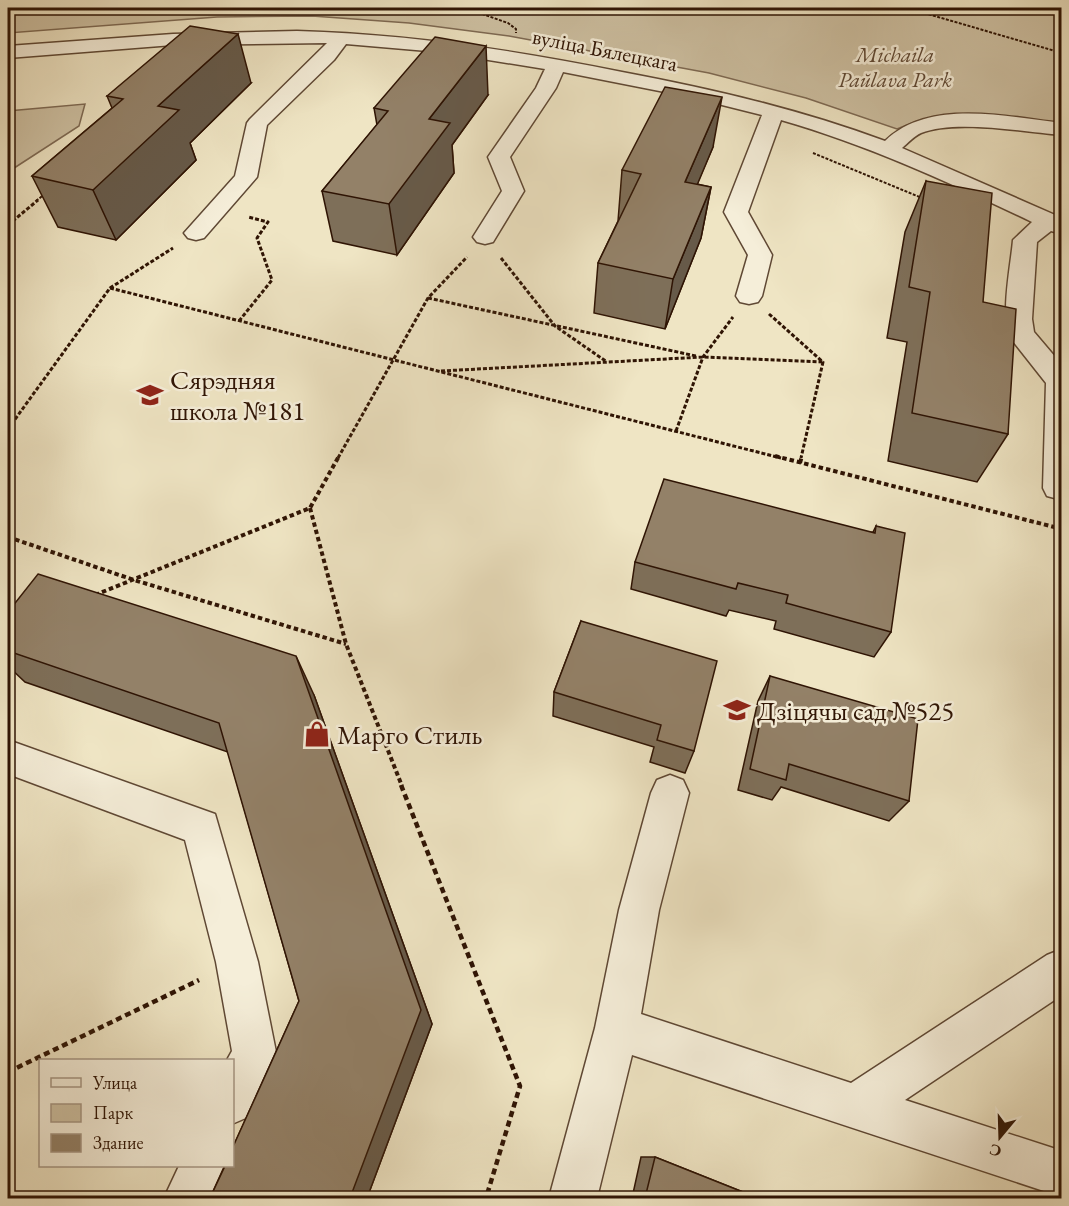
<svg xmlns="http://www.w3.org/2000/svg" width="1069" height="1206" viewBox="0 0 1069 1206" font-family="'EB Garamond',serif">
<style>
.green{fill:#cec1a3;stroke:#7e6a54;stroke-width:1.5}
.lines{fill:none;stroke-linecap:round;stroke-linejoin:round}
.minor-casing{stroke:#5f4834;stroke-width:3}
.path-far3{stroke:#2f1404;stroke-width:2;stroke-dasharray:3 1.5;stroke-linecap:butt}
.path-far2{stroke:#2f1404;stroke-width:3;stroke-dasharray:4 2;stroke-linecap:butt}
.path-far1{stroke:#2f1404;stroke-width:4;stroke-dasharray:4.5 3;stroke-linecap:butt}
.path{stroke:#2f1404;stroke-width:4.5;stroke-dasharray:6 4;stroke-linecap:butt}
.minor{fill:#f5eed9;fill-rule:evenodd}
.wall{fill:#7e6f59;stroke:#2f1404;stroke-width:1.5}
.shaded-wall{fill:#675a49;stroke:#2f1404;stroke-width:1.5}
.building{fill:#938168;stroke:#2f1404;stroke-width:1.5}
.labels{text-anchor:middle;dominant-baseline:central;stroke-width:5;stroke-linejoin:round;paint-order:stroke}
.far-street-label{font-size:22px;fill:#2f1404;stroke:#f5eed9}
.far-park-label{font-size:22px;font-style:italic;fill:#5f4834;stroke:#f5eed9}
.poi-label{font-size:27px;fill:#2f1404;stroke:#f5eed9;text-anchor:start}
</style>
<rect width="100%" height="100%" fill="#efe5c4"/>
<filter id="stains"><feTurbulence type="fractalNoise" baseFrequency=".00333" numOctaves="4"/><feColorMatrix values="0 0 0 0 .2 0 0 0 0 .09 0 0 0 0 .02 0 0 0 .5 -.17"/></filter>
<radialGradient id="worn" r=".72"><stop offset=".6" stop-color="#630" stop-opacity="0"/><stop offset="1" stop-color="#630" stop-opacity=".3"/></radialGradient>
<path class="green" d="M8,8H1061V123L967,116L917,121L897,129L806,98L709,73L509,36L409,23L312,16L217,17L8,33Z
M85,104L79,126L8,172V111Z"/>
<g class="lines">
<g class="minor-casing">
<path id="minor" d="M297,31C407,34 514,50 622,72C712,89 799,109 885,141C930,98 1006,117 1062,123V135C1024,132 955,119 921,133C914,136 908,143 902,148L1062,218V234L1051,231L1037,242L1032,319L1034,332L1062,365V500L1047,496L1043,488L1046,383L1012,340C999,320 1011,265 1013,240L1032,222C951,183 868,145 781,120L748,212L772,255L762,296L758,302L749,304L740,302L736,296L748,255L724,212L762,115L690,97L563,72L556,88L510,157L524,191L493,242L485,244L477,242L473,237L502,191L488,157L536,88L545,69L439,52L346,44L334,60L267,125L257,177L204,238L196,240L188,238L184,233L235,176L247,123L250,119L327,43L173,45L8,58V46L173,34Z
M8,740L215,814L258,962L276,1052L248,1117L232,1124V1060H227L232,1051L216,962L185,840L8,774Z
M670,775L683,780L689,793L659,910L641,1014L851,1083L1047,955L1062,949V995L905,1100L1062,1151V1197L632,1055L597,1198H549L595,1028L619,910L651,793L657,780Z
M179,1166H227L212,1198H164Z"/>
</g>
<path class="path-far3" d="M465,8L508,23L516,29V33
M907,8L1062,53
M813,153L922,198
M36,201L46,193"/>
<path class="path-far2" d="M8,225L38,200
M501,258L555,326L607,362
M110,288L781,458
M428,298L696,356
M769,314L823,362L801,458
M239,321L272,280L257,238L268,222L248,217
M441,371L703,357L823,362
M8,429L110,288L173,248
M676,431L703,357L733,317
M338,458L428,298L467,257"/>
<path class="path-far1" d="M775,456L1062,529
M800,463L802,456
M310,508L346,644L402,786
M8,537L134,580L346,644
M95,595L310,508L339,456
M8,680L16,669"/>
<path class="path" d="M401,785L520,1086L486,1198
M8,1072L199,980"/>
<use href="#minor" class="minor"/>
</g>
<path class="wall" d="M251,83L190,143L196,160L116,240L58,227L32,176L112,108L107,96Z
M488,95L452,145L454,173L397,255L333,241L322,191L377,125L374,108Z
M713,147L697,184L711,187L701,238L665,329L594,313L598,263L618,221L622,170Z
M926,181L983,302L1008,434L977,482L888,461L907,342L887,338L905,232Z
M876,526L891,632L874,657L774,629L776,621L729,610L726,616L631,589L635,562L873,532Z
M8,612L314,695L432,1024L367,1198H210L299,1001L228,752L25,682L8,666Z
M581,621L694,751L685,773L650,762L654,747L553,716L554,692Z
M770,676L909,801L889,821L781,787L772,800L738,790L758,701Z
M641,1157H655L758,1198H632Z"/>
<path class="shaded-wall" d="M238,34L251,83L190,143L196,160L116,240L93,190L158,106Z
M486,46L488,95L452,145L454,173L397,255L389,204L429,119Z
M722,97L713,147L677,233L685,182Z
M711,187L701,238L665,329L673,279Z
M296,656L314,695L432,1024L367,1198H350Z"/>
<path class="building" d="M190,26L238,34L158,106L179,110L93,190L32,176L123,99L107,96Z
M435,37L486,46L429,119L450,123L389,204L322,191L388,111L374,108Z
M665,87L722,97L685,182L711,187L673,279L598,263L641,174L622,170Z
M926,181L992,193L983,302L1016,309L1008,434L912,413L930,292L909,287Z
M664,479L875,533L876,526L905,533L891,632L786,603L788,595L738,583L736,589L635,562Z
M38,574L296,656L421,1010L350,1198H210L225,1166H232V1149L299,1001L219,723L8,651V612Z
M581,621L717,661L694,751L657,740L661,725L554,692Z
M770,676L918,719L909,801L789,764L786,780L750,769Z
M655,1157L758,1198H645Z"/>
<defs>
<g id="school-bare" transform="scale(2.07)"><path d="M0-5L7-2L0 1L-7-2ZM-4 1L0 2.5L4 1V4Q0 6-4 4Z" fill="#8f2418" stroke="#f5eed9" stroke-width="2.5" paint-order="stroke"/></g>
<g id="shop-bare" transform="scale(2.07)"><path d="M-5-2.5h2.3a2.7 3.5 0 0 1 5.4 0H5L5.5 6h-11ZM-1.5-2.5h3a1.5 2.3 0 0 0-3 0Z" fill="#8f2418" stroke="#f5eed9" stroke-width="2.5" paint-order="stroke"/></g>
</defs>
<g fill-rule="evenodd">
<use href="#school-bare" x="150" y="395"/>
<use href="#school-bare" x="737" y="710"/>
<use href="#shop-bare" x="317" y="734"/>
</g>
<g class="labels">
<g class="far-street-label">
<text transform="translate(605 50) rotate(11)">вуліца Бялецкага</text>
</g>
<g class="far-park-label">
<text x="895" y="54">Michaila<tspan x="895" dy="25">Paŭlava Park</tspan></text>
</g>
<g class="poi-label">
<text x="170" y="379">Сярэдняя<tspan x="170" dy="31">школа №181</tspan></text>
<text x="757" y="710">Дзіцячы сад №525</text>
<text x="337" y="734">Марго Стиль</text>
</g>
</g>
<rect width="1069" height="1206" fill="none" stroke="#efe5c4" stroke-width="30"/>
<rect x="9" y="9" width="1051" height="1188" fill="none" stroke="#2f1404" stroke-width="3"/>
<rect x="15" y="15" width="1039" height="1176" fill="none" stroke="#2f1404" stroke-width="1.5"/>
<rect x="39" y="1059" width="195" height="108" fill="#f5eed9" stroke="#a69784" stroke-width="1.5"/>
<rect x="51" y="1078" width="30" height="9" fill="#f5eed9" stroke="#a69784" stroke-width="1.5"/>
<text x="93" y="1089" font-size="18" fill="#2f1404">Улица</text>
<rect x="51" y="1104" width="30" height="18" fill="#cec1a3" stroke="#a69784" stroke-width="1.5"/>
<text x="93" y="1119" font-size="18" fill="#2f1404">Парк</text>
<rect x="51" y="1134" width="30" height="18" fill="#938168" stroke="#a69784" stroke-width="1.5"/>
<text x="93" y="1149" font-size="18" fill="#2f1404">Здание</text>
<g transform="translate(1000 1137) rotate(199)" stroke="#f5eed9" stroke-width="4.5" paint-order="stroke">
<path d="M0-4.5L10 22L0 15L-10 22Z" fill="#2f1404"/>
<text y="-9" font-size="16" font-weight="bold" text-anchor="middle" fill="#2f1404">С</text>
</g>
<rect width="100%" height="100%" filter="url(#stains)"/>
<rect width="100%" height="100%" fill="url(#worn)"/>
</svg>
